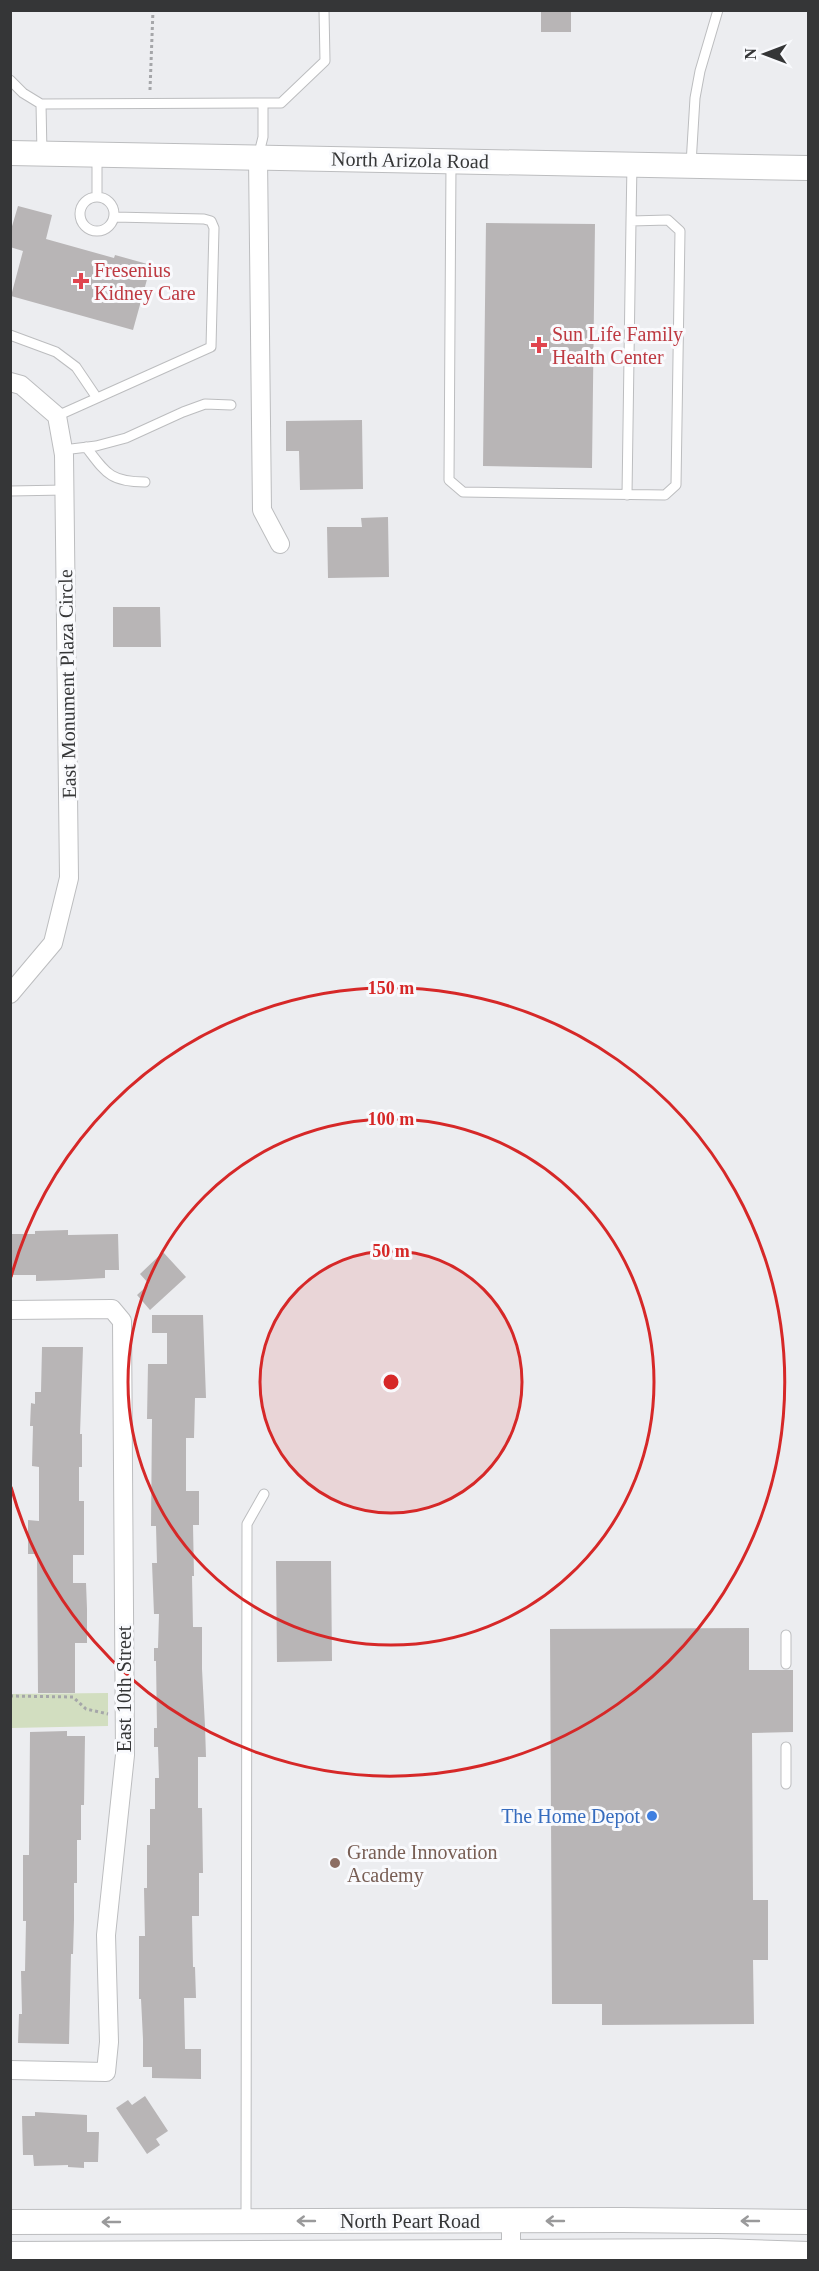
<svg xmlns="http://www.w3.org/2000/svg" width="819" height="2271" viewBox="0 0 819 2271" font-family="Georgia,serif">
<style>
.green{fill:#d2dec0}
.building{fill:#b8b5b6}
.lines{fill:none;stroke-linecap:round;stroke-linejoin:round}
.lane-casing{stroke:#bcbdbf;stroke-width:11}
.street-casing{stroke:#bcbdbf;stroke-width:20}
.secondary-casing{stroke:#bcbdbf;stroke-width:26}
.path{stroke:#a5a6a9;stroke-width:3;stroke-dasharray:3 3;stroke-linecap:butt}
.lane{stroke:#fff;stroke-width:9}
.street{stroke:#fff;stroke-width:18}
.secondary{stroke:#fff;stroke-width:24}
.oneway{stroke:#9a9a9b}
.ring{fill:none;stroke:#d62828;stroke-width:3}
.health-dot{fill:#e0444e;stroke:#f9fafd;stroke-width:2}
.shop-dot{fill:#3f7fe0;stroke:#f9fafd;stroke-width:2}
.education-dot{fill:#8d6e63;stroke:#f9fafd;stroke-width:2}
.labels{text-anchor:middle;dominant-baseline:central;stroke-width:6;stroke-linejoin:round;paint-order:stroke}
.street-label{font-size:20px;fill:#353637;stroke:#f9fafd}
.health-label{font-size:20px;fill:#be3a42;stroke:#f9fafd;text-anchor:start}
.shop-label{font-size:20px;fill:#366cbe;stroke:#f9fafd;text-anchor:end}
.education-label{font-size:20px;fill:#785e54;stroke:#f9fafd;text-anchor:start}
.centre{fill:#d62828;stroke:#f9fafd;stroke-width:3}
.ring-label{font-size:18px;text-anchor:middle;font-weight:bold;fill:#d62828;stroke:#f9fafd;stroke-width:6;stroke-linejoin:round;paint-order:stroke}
</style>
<rect width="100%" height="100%" fill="#ecedf0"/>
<path class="green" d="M108,1693V1726L11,1728V1694Z"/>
<path class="building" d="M541,10H571V32H541Z
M18,206L52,215L46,239L114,258L115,255L151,265L133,330L11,296L23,251L10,247V233Z
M486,223L595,224L592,468L483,466Z
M362,420L363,489L300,490L299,451H286V421Z
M388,517L389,577L328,578L327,527H362L361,518Z
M113,607H160L161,647H113Z
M68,1230V1235L118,1234L119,1270H105V1278L68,1280L36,1281V1275H10V1234H35V1231Z
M163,1252L186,1277L150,1310L137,1295L149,1284L140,1274Z
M152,1315H203L206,1398H195L194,1438H186V1491H199V1525H193L194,1576H192L193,1627H202V1669L205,1726L206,1757H198V1808H202L203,1873H199V1916H192L193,1967H195L196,1998H184L185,2049H201V2079L152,2078V2067H143V2039L141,1999H139V1936H145L144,1888H147V1845H150V1809H155V1778H159L158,1747H154V1728H157L156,1661H154V1648H158L159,1614H154L152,1563H157L156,1526H151L152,1419H147L148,1364H167V1333H152Z
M42,1347H83L80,1434H82V1467H79V1501H84V1555H73V1583H86L87,1609V1643H75V1693H38L37,1554H28V1520L39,1521V1467L32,1466L33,1426H30L31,1403L35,1404V1392H41Z
M276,1561H331L332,1661L277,1662Z
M749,1628V1670H793V1732L752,1733L753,1900H768V1960H753L754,2024L602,2025V2004H552L550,1629Z
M67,1731V1736H85L84,1805H81V1840H77V1883H74V1920L73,1954H71L69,2044L18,2043L19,2014H22L21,1971H25L26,1921H23V1855H29L30,1732Z
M145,2096L168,2131L156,2139L160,2145L147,2154L116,2108L128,2100L132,2105Z
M35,2112L87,2115V2132H99L98,2162H84V2168L68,2167V2165L34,2166L33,2155H23L22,2116H35Z"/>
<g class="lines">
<g class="lane-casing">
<path id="lane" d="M10,80L23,93L41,104L42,153
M41,104L281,103L325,61L324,10
M97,157V196
M258,157L263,137V103
M451,163L449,480L463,492L665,495L676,485L680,231L668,220L631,221L632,164
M691,164L695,98L700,71L718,10
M80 214a17 17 0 1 1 34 0a17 17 0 1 1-34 0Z
M10,335L56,352L76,367L97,398
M57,416L211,347L214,228L211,221L204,219L114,217
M86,447C106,473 110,482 145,482
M63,450L96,446L126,438L183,412L205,404L231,405
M10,491L65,490
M627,495L631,221
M786,1635V1664
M786,1747V1784
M246,2219L247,1524L264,1494"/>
</g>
<g class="street-casing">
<path id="street" d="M258,157L262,510L280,544
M10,382L21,385L57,416L64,455L69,878L53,943L10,994
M10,1310L112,1309L122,1321L125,1755L106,1935L109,2042L106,2072L10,2070
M511,2260V2221"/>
</g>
<g class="secondary-casing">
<path id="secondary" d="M10,153L808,168
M10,2222L622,2220L808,2222
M10,2254L717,2251L808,2254"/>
</g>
<path class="path" d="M150,90L153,10
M10,1696L73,1697L86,1709L108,1714"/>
<use href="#lane" class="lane"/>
<use href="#street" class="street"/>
<use href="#secondary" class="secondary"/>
</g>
<defs><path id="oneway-shaft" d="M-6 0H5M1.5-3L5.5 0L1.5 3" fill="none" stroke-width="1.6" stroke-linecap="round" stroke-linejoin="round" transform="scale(1.5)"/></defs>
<g class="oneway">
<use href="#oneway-shaft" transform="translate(306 2221) rotate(180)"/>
<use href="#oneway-shaft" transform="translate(555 2221) rotate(180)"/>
<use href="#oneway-shaft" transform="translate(750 2221) rotate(-180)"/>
<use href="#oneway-shaft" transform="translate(111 2222) rotate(180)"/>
</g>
<circle cx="391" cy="1382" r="131" fill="#d62828" fill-opacity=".12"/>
<g class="ring">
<circle cx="391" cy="1382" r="131"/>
<circle cx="391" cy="1382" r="263"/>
<path d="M11 1277A394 394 0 1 1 11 1487"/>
</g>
<g class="health-dot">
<path d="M78 272h6v6h6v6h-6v6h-6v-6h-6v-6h6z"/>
<path d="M536 336h6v6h6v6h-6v6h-6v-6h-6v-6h6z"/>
</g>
<circle class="shop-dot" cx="652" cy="1816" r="6"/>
<circle class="education-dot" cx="335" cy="1863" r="6"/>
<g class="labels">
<g class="street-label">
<text transform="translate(410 160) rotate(1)">North Arizola Road</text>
<text transform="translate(67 684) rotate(-91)">East Monument Plaza Circle</text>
<text transform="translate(124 1689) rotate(-90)">East 10th Street</text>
<text x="410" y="2221">North Peart Road</text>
</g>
<g class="health-label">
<text x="94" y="270">Fresenius<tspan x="94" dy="23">Kidney Care</tspan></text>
<text x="552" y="334">Sun Life Family<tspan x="552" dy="23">Health Center</tspan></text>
</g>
<g class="shop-label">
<text x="640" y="1816">The Home Depot</text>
</g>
<g class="education-label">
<text x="347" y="1852">Grande Innovation<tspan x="347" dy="23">Academy</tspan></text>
</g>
</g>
<circle cx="391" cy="1382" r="9" class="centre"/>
<g class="ring-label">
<text x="391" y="994">150 m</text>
<text x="391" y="1125">100 m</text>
<text x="391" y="1257">50 m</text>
</g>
<rect width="819" height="2271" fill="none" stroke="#353637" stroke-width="24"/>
<g transform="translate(765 54) rotate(270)" stroke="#f9fafd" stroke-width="4.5" paint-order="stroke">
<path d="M0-4.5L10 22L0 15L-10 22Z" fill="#353637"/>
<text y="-9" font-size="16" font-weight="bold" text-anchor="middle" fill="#353637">N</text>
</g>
</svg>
